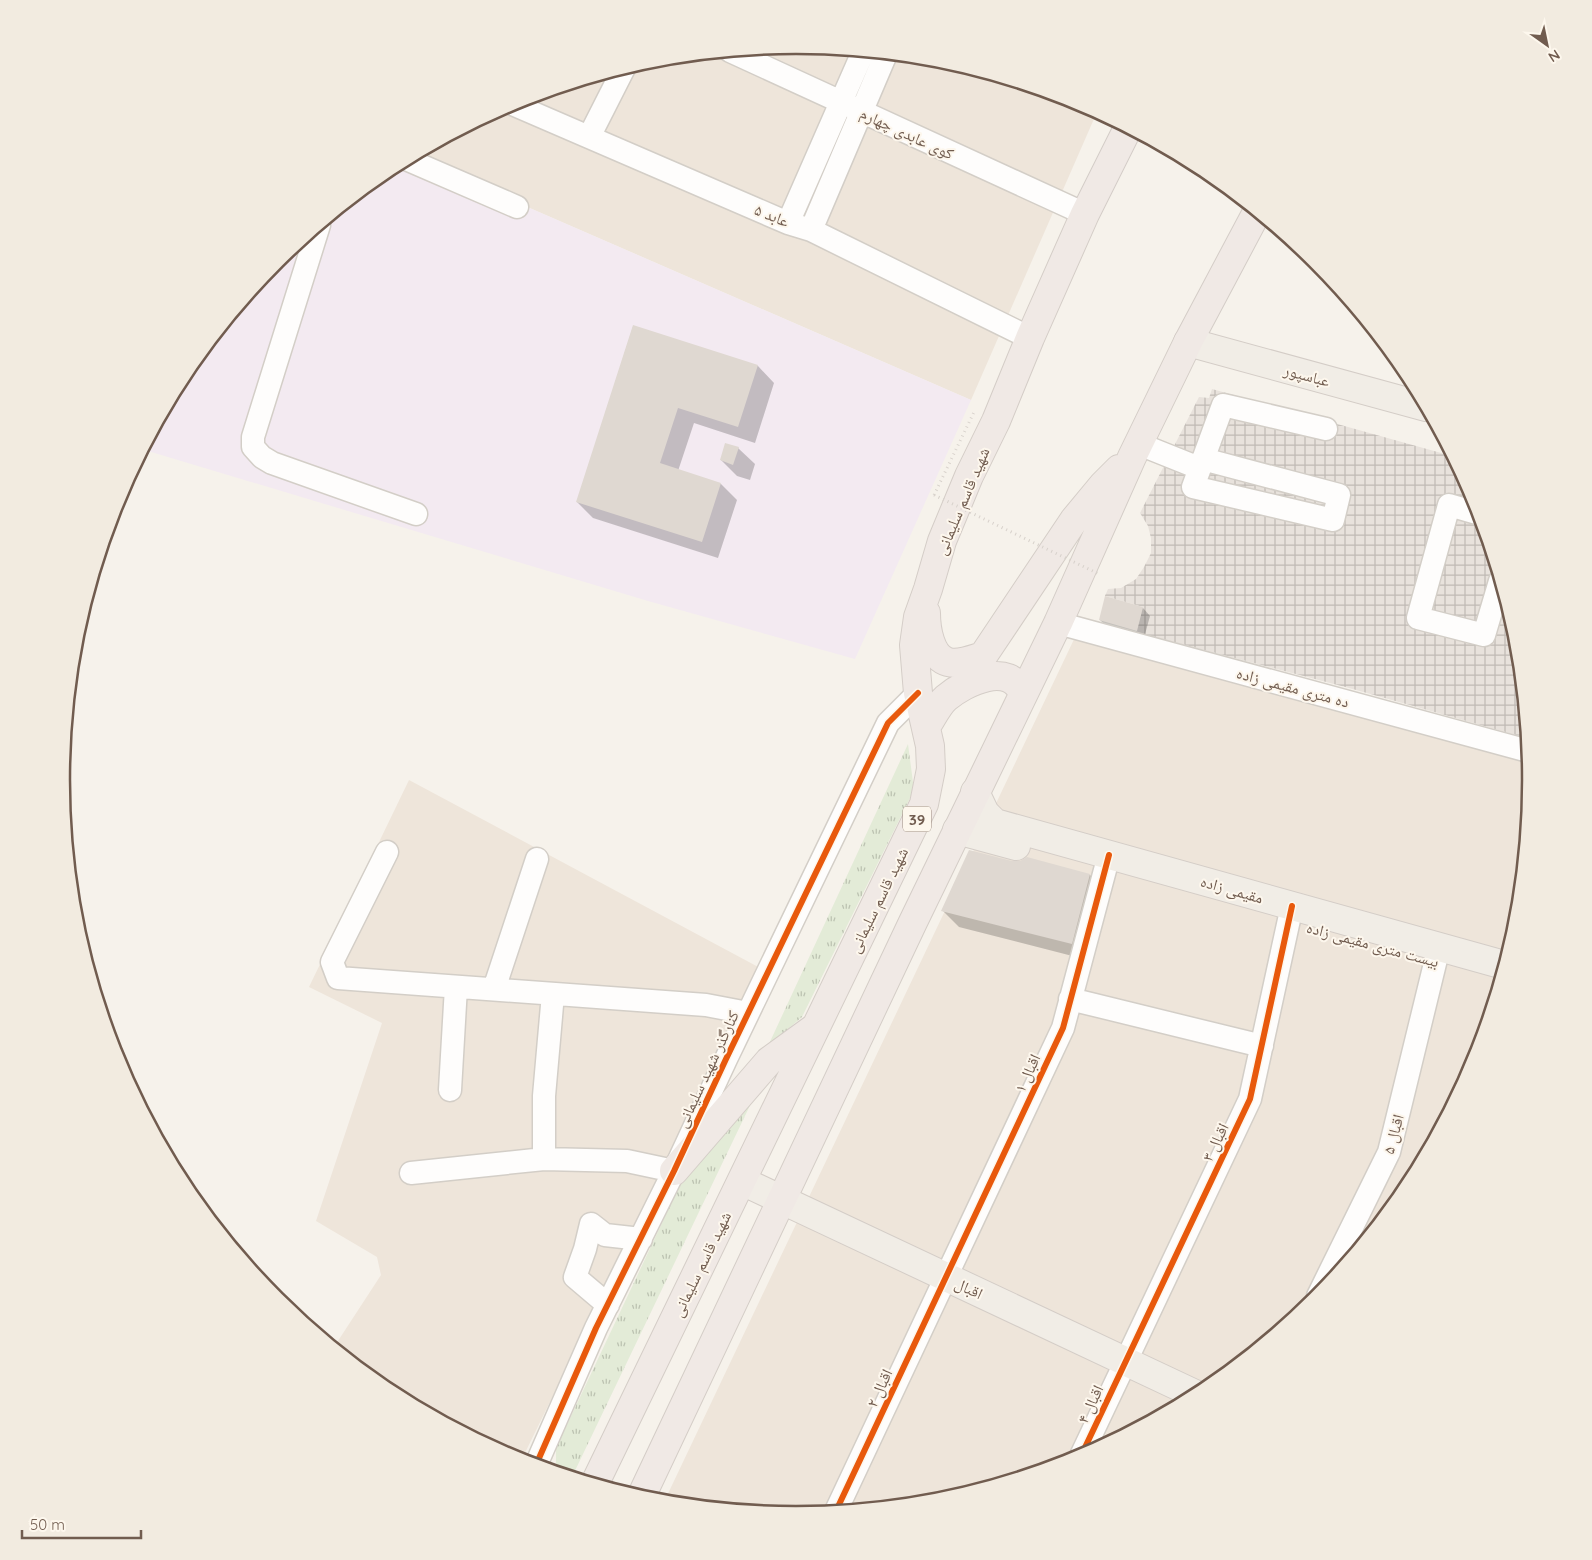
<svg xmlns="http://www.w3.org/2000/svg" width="1592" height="1560" viewBox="0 0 1592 1560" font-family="Quicksand,'Noto Naskh Arabic',sans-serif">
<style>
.residential{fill:#eee5da}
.industrial{fill:url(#industrial-grid)}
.education{fill:#f3eaf1}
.grass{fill:url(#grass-tufts)}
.shadow{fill:#0003}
.building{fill:#dfd8d1}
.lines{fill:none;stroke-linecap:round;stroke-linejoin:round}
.minor-casing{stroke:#d3cec7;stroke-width:25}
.major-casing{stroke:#d4cdc7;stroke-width:30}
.highway-casing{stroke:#d4cdc7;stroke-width:30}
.path{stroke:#d7d1cb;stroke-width:3;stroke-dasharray:1 4;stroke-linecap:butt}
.minor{stroke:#fefdfc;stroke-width:22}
.major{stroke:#f1ede6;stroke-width:28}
.highway{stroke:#f0e9e5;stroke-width:28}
.path-bridge{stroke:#d7d1cb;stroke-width:3;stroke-dasharray:1 4;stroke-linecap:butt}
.cycleway-casing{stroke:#fdf7ed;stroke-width:9}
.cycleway{stroke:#e8590c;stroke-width:6}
.labels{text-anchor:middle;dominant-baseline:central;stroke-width:4;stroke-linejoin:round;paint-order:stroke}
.shield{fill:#fdf7ed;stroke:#9b8a7e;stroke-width:1}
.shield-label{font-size:15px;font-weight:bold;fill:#715c4f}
.street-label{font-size:16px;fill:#715c4f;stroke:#fdf7ed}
.rim{fill:none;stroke:#715c4f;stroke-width:2.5}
</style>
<defs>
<pattern id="industrial-grid" width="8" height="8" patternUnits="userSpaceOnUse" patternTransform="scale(1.25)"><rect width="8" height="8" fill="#e8e2dc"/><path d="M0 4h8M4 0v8" fill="none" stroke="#c0bab5"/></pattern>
<pattern id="grass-tufts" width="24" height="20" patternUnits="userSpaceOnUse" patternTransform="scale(1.25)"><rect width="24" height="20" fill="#e3ebd7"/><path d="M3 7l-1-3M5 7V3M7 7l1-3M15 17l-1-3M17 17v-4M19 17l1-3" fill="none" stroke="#bcc2b1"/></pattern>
</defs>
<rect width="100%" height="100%" fill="#f6f2eb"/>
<path class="residential" d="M796,45L940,59L1078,101L1097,112L971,400L509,199L419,152L515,101L653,59Z
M1077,633L1528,752L1531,780L1517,924L1475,1062L1407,1189L1316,1300L1204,1391L1077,1459L939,1501L796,1515L664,1502Z
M409,780L762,969L521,1461L387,1391L334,1347L381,1275L377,1257L316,1221L382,1023L309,987Z"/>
<path class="industrial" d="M1212,389L1452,456L1475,499L1517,637L1527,738L1349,688L1136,632L1143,607L1105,596L1108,589L1121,588L1136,579L1144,567L1151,553V538L1148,526L1140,513L1199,397L1209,398Z"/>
<path class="education" d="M419,152L509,199L971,400L855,659L648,601L148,451L165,409L185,371L276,260L388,169Z"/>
<path class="grass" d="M908,744L914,790L802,1017L768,1046Z
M755,1095L572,1477L556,1472V1448L695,1153Z"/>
<path class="shadow" d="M633,327L758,366L774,383L755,443L694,423L678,471L721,484L737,500L718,558L593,518L577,502Z
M738,448L755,464L750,480L737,476L721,460Z
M1143,608L1150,616L1144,638L1108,628L1100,620Z
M1027,858L1090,875L1106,892L1088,960L959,927L943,911L1012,862H1021Z"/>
<path class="building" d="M633,325L758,365L738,427L678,408L660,463L721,483L702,542L576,502Z
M725,443L739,447L733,465L720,460Z
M1105,596L1143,607L1137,631L1099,620Z
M969,850L1012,861H1020L1027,857L1090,874L1072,944L941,911Z"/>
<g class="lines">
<g class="minor-casing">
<path id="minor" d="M730,51L1085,214
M510,103L788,223L811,230L1030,338
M589,137L624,68
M406,159L517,207
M788,223L863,52
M319,225L253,437V447L262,457L272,463L416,514
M811,230L886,54
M1139,444L1199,468
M1203,459L1339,495L1333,520L1193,487L1223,405L1326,429
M1480,514L1449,505L1418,618L1484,635L1500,581
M1058,623L1528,751
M387,852L332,962L338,978L706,1005L748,1013
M494,989L537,859
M1070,999L1262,1046
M450,1090L456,987
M544,1159V1096L553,994
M411,1173L544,1159L627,1161L674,1171
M1318,1296L1389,1152L1439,947
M608,1305L575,1277L585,1249L591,1224L605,1235L641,1239
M1080,1458L1250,1099L1292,906
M536,1465L596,1328L674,1171L726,1059L888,723L918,693
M836,1511L1063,1028L1109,855"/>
</g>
<g class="major-casing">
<path id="major" d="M1188,342L1426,407
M975,792L985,813L995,823L1504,965
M957,830L1016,846
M742,1181L1197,1395"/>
</g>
<g class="highway-casing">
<path id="highway" d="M926,613C926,628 930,657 948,662C959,665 973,659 983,656L1074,520L1103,485L1119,469
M926,727C932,718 938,705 946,698C965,682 1010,660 1023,694
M674,1171L769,1061L813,1029
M595,1483L924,804L931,769L930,746L918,693L914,645L918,617L928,589L942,541L969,476L996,421L1030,338L1085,214L1128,128
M641,1497L913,922L1058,623L1132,457L1188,342L1257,212"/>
</g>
<path class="path" d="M934,495L975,410"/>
<use href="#minor" class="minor"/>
<use href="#major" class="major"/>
<use href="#highway" class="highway"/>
<path class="path-bridge" d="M934,495L1099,574"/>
<g class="cycleway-casing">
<path id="cycleway" d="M1080,1458L1250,1099L1292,906
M536,1465L596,1328L674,1171L726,1059L888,723L918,693
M836,1511L1063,1028L1109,855"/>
</g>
<use href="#cycleway" class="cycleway"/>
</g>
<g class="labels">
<rect class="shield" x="903" y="806.5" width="28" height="25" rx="4"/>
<g class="shield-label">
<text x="917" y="819">39</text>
</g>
<g class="street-label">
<text transform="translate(907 133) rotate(25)">کوی عابدی چهارم</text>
<text transform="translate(772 215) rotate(22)">عابد ۵</text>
<text transform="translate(1307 375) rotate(15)">عباسپور</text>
<text transform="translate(962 501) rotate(-67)">شهید قاسم سلیمانی</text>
<text transform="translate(1293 687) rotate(15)">ده متری مقیمی زاده</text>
<text transform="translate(1232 889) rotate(16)">مقیمی زاده</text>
<text transform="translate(878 900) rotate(-64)">شهید قاسم سلیمانی</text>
<text transform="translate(1373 944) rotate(15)">بیست متری مقیمی زاده</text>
<text transform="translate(707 1069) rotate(-65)">کنارگذر شهید سلیمانی</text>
<text transform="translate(1027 1073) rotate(-65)">اقبال ۱</text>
<text transform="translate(1393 1134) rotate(-75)">اقبال ۵</text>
<text transform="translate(1215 1142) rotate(-64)">اقبال ۳</text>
<text transform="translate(701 1264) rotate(-64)">شهید قاسم سلیمانی</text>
<text transform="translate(969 1288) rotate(25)">اقبال</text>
<text transform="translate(879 1388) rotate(-65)">اقبال ۲</text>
<text transform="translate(1090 1404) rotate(-65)">اقبال ۴</text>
</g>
</g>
<path d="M0 0H1592V1560H0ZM70 780a726 726 0 1 1 1452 0a726 726 0 1 1-1452 0Z" fill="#f2ebe0" fill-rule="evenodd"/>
<path class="rim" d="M70 780a726 726 0 1 1 1452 0a726 726 0 1 1-1452 0Z"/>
<g transform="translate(1547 45) rotate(147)" stroke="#fdf7ed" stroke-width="4" paint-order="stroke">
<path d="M0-4L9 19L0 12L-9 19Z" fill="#715c4f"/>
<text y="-8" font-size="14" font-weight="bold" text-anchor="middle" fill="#715c4f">N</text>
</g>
<path d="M22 1530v8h119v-8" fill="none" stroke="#715c4f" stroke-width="2.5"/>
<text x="30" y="1530" font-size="15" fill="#715c4f" stroke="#fdf7ed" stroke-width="4" paint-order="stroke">50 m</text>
</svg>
